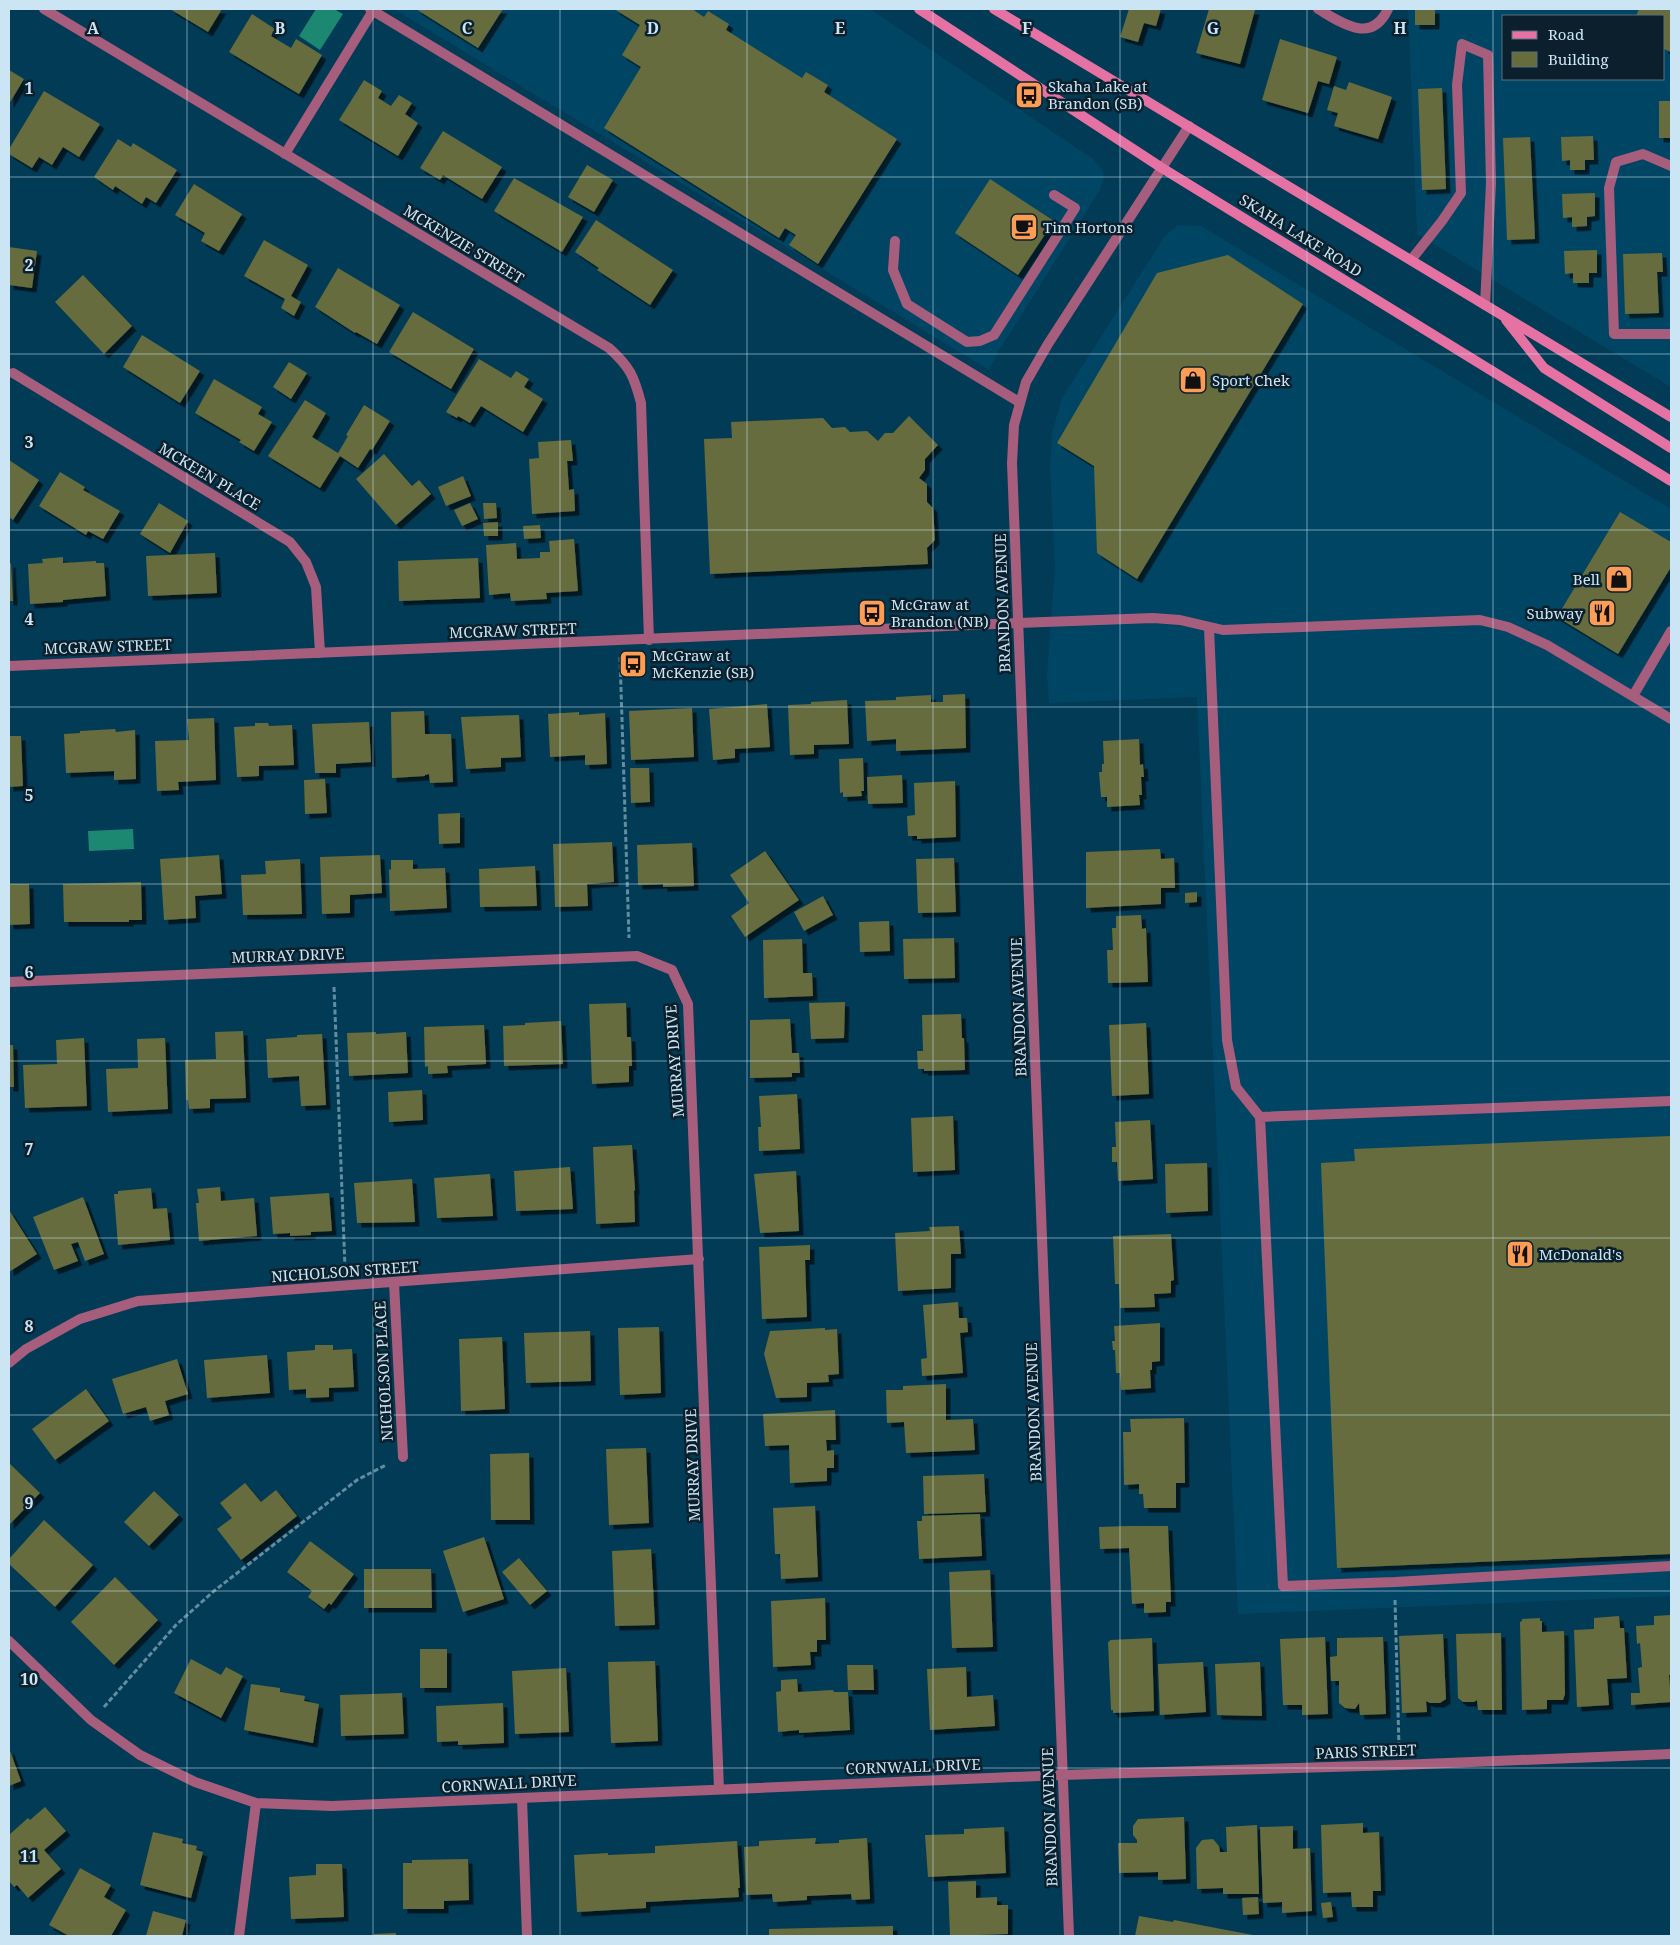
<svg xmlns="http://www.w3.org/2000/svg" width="1680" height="1945" viewBox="0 0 1680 1945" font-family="'Noto Serif',serif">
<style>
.built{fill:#004664;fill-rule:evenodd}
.water{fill:#1c8872}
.building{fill:#666c3c;filter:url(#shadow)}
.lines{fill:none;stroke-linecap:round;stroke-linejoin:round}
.path{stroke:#628da1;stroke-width:3;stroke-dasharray:5 2.5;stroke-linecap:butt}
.service{stroke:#a75e7c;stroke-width:10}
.minor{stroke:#a75e7c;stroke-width:10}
.secondary{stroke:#e572a3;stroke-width:10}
.grid{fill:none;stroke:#cbe5f4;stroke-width:1;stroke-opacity:0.55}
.labels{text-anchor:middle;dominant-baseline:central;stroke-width:5;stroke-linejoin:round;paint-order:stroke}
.poi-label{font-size:15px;fill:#cbe5f4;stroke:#0b202c;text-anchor:start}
.street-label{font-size:15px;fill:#cbe5f4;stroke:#0b202c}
.grid-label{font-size:16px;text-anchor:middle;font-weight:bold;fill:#cbe5f4;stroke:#0b202c;stroke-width:5;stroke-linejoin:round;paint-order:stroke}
</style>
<defs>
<filter id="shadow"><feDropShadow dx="4.5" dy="4.5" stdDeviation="0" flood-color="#0009"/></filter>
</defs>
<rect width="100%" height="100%" fill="#023b55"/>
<path class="built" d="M394,9H870L1093,159L1103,171L1104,178L1100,190L998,352L989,370Z
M1408,9H1671V387L1417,234ZM1504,16H1664V79H1504Z
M1178,225L1201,226L1671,509V1596L1238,1614L1197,697L1049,703L1047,675L1055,567L1050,469L1052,434L1062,398L1165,236Z"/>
<path class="water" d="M316,9H334L343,14L320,50L299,36Z
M133,829L134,849L89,851L88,831Z"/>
<path class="building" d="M170,9H222L208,32Z
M416,9H503L478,48Z
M614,9H692L704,17L708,11L729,24L726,30L802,78L806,72L828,85L824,92L897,139L818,264L789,245L796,235L785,228L779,238L604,128L641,67L622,55L640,25Z
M1129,9H1161L1156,26L1144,23L1138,42L1120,37Z
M1209,9L1255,10L1240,64L1196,53Z
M1415,9H1435V25H1415Z
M1639,9L1671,10V52L1664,49V16H1636Z
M252,14L275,29L271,36L291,48L296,39L322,55L299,94L229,52Z
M1280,39L1337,57L1329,84L1318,81L1308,113L1262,100Z
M9,70L24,79L9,104Z
M364,80L382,91L378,98L391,106L399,95L412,103L405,114L418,123L398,156L339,120Z
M1349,82L1392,97L1378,139L1334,126L1338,113L1327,110L1334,86L1346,90Z
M1442,88L1446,189L1422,190L1418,89Z
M44,91L100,124L79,157L63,147L52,165L39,157L32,168L9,154V149Z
M1659,101H1671V138H1659Z
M443,131L502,167L482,199L443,175L440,180L420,168Z
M1593,136L1594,160H1585V170H1570V160L1562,161L1561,137Z
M1530,137L1535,239L1507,240L1503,138Z
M118,139L131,147L133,143L177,170L156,203L146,197L142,204L115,186L113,190L94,177Z
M587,165L613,180L594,212L568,197Z
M514,178L583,217L562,252L494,211Z
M990,179L1054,221L1018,275L955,233Z
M194,184L242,214L219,251L201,241L205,233L175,215Z
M1595,193V216L1587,217V226L1572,227V217L1563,218L1562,194Z
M596,220L673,270L650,305L597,270L599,268L575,252Z
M264,240L308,265L291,296L301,302L294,316L281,308L285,299L244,276Z
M9,247L37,251L32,288L9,285Z
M1597,250V273H1589V283H1573V273L1565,274L1564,251Z
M1662,253L1663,272H1657L1659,313L1625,314L1623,254Z
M1228,255L1303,304L1137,579L1097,553L1094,466L1057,443L1157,273Z
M338,268L400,305L377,344L356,332L355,333L315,307Z
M83,275L132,326L104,354L55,302Z
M413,312L474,349L451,389L389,352Z
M142,335L200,371L180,403L123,367Z
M479,359L511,378L516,371L529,379L524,387L543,399L523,432L481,406L470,423L458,416L457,418L446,412Z
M289,362L307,373L291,399L273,387Z
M214,379L262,407L258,414L272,422L254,451L239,442L241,440L195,413Z
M305,400L326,413L312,437L338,453L348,436L346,435L364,405L390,421L372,450L370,449L358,468L340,456L320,488L268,456Z
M909,416L938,445L925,459V470L919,478L927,484V502L933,508L935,540L927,548L928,564L710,574L704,439L732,438L731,422L823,418L832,428L845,427L850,432L867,431L878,441L885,433H893Z
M571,440L573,461H567L569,490L574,489L575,511L532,514L529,459L539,458L538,442Z
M384,454L412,486L419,480L431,494L396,525L356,479Z
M9,460L39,480L13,520L9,517Z
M60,472L85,487L83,490L120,511L103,539L88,531L86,535L39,506Z
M463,476L471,496L446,506L438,487Z
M159,503L188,521L170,553L140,534Z
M470,503L478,519L462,526L454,510Z
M483,503H496L497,518L484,519Z
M1620,512L1671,542V567L1618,654L1557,617Z
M498,522V536H484L483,523Z
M540,525L541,538L524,539L523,526Z
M574,539L578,591L546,593L547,599L511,601L510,593L489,595L486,545L516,543L517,559L540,558V552H550L549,541Z
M215,553L217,593L148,596L146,556Z
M63,557V563L96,561V563H104L106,596L63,600V602L30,604L28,564L43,563L42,559Z
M478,558L480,598L399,601L398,561Z
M11,563L13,601H9V564Z
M965,694L966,748L896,751V739L867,741L865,701L896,700V697L931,695V702H943V695Z
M847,700L849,744L814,745V754L790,755L788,705L811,704V702Z
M767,704L770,747L735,749V758L713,760L709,709Z
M692,708L694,757L631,760L629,711Z
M424,711L425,734H451L453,782L430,783L429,774L425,775V776L392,778L391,712Z
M579,712V715L605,713L607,764L585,765V755L550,757L548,714Z
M519,715L521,757L501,758V767L466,769L461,717Z
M214,718L216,780L178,782L179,790L157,791L155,741L189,740L187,719Z
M369,722L371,762L336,764V773H315L312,724Z
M255,723H268L269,726L292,725L294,765L259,766V776L237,777L234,727L255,726Z
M115,729L116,732L135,730L136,779L114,780V771L66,773L64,734L80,733V731Z
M9,736H21L23,786L9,787Z
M1139,739L1140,765L1143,764L1144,777H1141L1142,795H1139L1140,805L1107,807V797H1101L1099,772H1102V764H1104L1103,741Z
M863,758L864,791H861L862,796L843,797V792L840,793L839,759Z
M630,768H649L650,802L631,803Z
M902,775L903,803L868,804L867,777Z
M325,779L327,813L305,814L304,780Z
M955,781L956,837L917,839V836H908L907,816L915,815L914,783Z
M460,813V843L439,844L438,814Z
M612,842L614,882L587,884L588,906L555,907L553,844Z
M692,843L694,886L663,887V884L638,885L637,845Z
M1160,849L1161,859L1174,858L1175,888H1161V904L1086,908V852Z
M765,851L799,900L745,937L731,916L749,903L730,875Z
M219,855L222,894L195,896L196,918L164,920L160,859Z
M380,855L382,893L350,895V913L322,914L320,857Z
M954,858L956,912L918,913L916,859Z
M300,859L302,914L243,915L241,875L266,874L265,861Z
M391,860H413V869L445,868L447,908L390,911L389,869L391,870Z
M535,866L537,906L480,907L479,869Z
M141,882L142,920H129V922H64L63,884Z
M9,884H29L30,924L9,925Z
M1197,892V902L1185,903V893Z
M823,896L833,915L804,931L794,912Z
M1141,915L1142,929L1146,928L1148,982L1108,983L1107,950H1113L1112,928H1116V916Z
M889,921L890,951L860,952L859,922Z
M954,938L955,978L904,979L903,939Z
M802,939L803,973H812L813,996L764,998L763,940Z
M845,1002L844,1038L811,1039L809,1003Z
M626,1003L627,1037H631L632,1066H629V1082L592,1084L589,1004Z
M961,1014L962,1038H964L965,1070L924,1071V1069H918L917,1051H923L922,1015Z
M790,1019L792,1053H799L800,1073H792V1077L750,1078V1020Z
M561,1021L563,1064L504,1066L503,1026L525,1025V1023Z
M1146,1023L1149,1094L1112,1096L1109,1025Z
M484,1025L486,1064L447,1066L448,1073L428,1074V1066L425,1067L424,1027Z
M243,1031L246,1098L210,1099V1108L189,1109L188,1100H186L185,1060L216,1059L215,1032Z
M376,1032V1034L406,1032L408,1073L349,1076L347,1033Z
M322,1034L326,1105L301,1106L299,1076L268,1078L266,1039L297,1037V1035Z
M84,1038L87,1106L25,1108L23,1065L57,1064L56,1040Z
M165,1038L168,1109L108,1112L106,1069L138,1068L137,1039Z
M9,1045H13L14,1087H9Z
M422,1090L423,1120L389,1122L388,1092Z
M797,1094L800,1149L759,1151L758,1127H761L759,1096Z
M953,1116L955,1170L913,1172L911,1118Z
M1150,1120L1153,1179L1118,1181L1117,1162H1112V1147H1116L1115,1122Z
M1671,1136V1554L1337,1568L1321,1163L1355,1161L1354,1149Z
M632,1145L635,1190L634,1191L635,1222L596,1224L593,1147Z
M1207,1163L1208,1211L1166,1213L1165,1164Z
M570,1167L573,1209L516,1211L514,1171Z
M796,1171L799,1231L760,1233L754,1174Z
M490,1174L493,1216L437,1218L434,1178Z
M412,1179L415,1222L357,1223L354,1183Z
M220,1187L221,1201L254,1198L257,1236L199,1241L196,1203H199L197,1189Z
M151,1188L153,1209L167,1208L170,1240L118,1245L114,1194H118V1191Z
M329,1193L332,1231L311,1232V1235L290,1236V1233L273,1234L270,1197Z
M83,1197L104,1254L85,1261L78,1242L71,1244L78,1261L54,1270L33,1217Z
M9,1210L37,1254L9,1272Z
M959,1226L961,1254H951V1288L898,1291L895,1233L930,1231L929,1227Z
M1171,1234L1174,1280L1171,1281V1293L1154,1294L1155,1307L1120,1308L1119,1284H1115L1113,1236Z
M810,1245V1260H805L807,1317L762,1319L759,1247Z
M958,1302L959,1318H967L968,1332L960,1333L963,1373L922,1376L921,1359L927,1358L923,1305Z
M1160,1323V1361L1152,1362V1370H1150L1151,1388L1121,1390L1120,1373H1116L1115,1350H1113L1112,1341H1115L1114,1326Z
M659,1327L661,1393L620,1395L618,1328Z
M825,1328V1330L837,1329L839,1374L828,1375L829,1382L807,1383V1397L776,1398L764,1354L770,1331Z
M590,1331L591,1381L526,1383L524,1333Z
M502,1337L505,1409L461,1411L459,1339Z
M315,1345H333V1350L352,1349L354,1387L329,1388V1397L306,1398V1389L289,1390L287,1352L315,1350Z
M267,1355L270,1393L207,1398L204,1360Z
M177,1359L188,1394L165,1401L169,1415L150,1421L146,1407L123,1414L112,1379Z
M946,1384V1420L973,1419L975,1450L906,1453L904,1422L887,1423L886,1390H903V1386Z
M86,1389L109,1421L55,1460L32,1429Z
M835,1410L836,1440H826L827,1451L834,1450V1468H827V1481L790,1483L789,1445L765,1446L763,1414Z
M1184,1418L1185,1483H1176V1508H1144L1143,1494H1139V1484L1124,1485L1123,1432H1131L1130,1419Z
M646,1448L649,1523L609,1525L606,1449Z
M529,1453L530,1520H491L490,1454Z
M9,1463L40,1493L9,1525Z
M984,1474L986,1512L924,1514L923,1476Z
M245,1483L261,1502L276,1490L297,1516L241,1560L217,1529L232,1518L220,1503Z
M154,1491L179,1515L149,1546L124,1522Z
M815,1506L818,1577L781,1579L780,1554H775L773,1508Z
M980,1514L982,1556L919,1559L917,1521H922V1516Z
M44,1520L93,1565L55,1607L9,1564V1559Z
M1128,1526H1168L1171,1602H1166V1612L1144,1613V1603L1132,1604L1129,1548L1100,1549L1099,1527Z
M484,1537L504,1599L463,1612L443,1551Z
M310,1541L354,1574L331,1605L329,1603L324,1609L308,1597L312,1591L287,1572Z
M651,1549L655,1625L615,1626L612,1551Z
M519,1558L547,1591L530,1605L502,1572Z
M364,1569H431L432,1608H364Z
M990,1570L993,1647L952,1648L949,1572Z
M115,1577L158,1620L114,1665L71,1622Z
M825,1598L826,1640H817V1652H810L811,1665L773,1667L771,1601Z
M1671,1615V1675H1669L1671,1702L1631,1705V1693H1640L1638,1668L1642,1667L1640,1643L1637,1644L1636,1626L1654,1625V1616Z
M1619,1616L1620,1628H1624L1627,1678L1607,1679L1609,1705L1577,1707L1574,1630L1594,1629V1618Z
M1540,1618V1621H1542V1632L1564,1631L1565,1694L1563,1700H1547V1709L1522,1710L1520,1622L1522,1621V1619Z
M1501,1633L1502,1710H1478L1477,1700L1474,1702H1463L1458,1698L1456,1634Z
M1443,1634L1446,1699L1440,1703H1430L1426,1701L1427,1712L1402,1713L1399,1636Z
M1325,1637L1328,1714L1302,1715V1705H1283L1280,1639Z
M1383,1637L1386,1714L1360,1715L1359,1703L1355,1709L1345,1708L1339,1703V1681H1331L1330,1657L1337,1656V1638Z
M1152,1638L1154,1711L1113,1713V1710H1111L1108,1642L1110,1641V1640Z
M420,1649H447V1688H420Z
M191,1659L221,1675L226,1667L243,1676L221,1718L174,1693Z
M655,1661L658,1741L611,1743L608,1662Z
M1203,1662L1206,1712L1160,1715L1158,1664Z
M1260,1662L1262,1716L1217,1715L1215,1664Z
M847,1665H873L874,1690H848Z
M966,1667L967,1697L993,1695L995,1726L930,1730L927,1669Z
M566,1668L569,1732L515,1734L512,1671Z
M797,1679L798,1692L833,1690L834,1692H848L850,1730L799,1733V1730L778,1732L776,1692L781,1691V1680Z
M251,1684L280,1688V1692L305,1696L304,1701L319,1704L313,1743L244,1730Z
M402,1693L404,1734L341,1736L340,1695Z
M503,1703L504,1743L458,1745V1741L437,1742L436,1706Z
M9,1748L21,1781L9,1786Z
M45,1807L66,1831L44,1850L61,1869L28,1898L17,1885L14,1887L9,1881V1835L28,1818L30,1820Z
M1184,1817L1186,1879L1158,1880V1872L1119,1873L1118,1843H1137V1840L1133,1835V1826L1138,1819Z
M1363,1823V1833L1379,1832L1381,1891H1373V1907H1352L1351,1892L1323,1893L1321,1825Z
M1257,1825L1259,1894H1223V1888L1197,1889L1196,1848L1202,1840L1213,1839L1219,1846L1220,1852H1227L1226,1827Z
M1293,1826V1849L1310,1848L1312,1911L1282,1913V1902L1263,1903L1260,1827Z
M1004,1827L1006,1873L928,1877L925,1835L964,1834V1829Z
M153,1832L183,1839L182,1843L197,1846L196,1850L203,1852L191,1898L140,1885Z
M816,1838L815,1844L839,1843V1840L867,1838L870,1899L852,1900L851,1894L807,1896V1900L773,1902L772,1894L746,1895L744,1847L759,1846V1841Z
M737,1841L740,1888H738L739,1897L646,1902V1908L577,1912L574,1855L608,1853V1855L655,1853V1846Z
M468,1859L469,1900L444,1901V1909H403V1863H412V1860Z
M316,1864H342L344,1917L291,1919L289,1877L316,1875Z
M80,1868L111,1885L104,1897L126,1910L111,1936H69L49,1925Z
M976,1881V1898L997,1897V1905H1008V1934L950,1936L948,1882Z
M1258,1897L1259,1914L1243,1915L1242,1898Z
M1331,1902L1333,1917L1323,1918L1321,1903Z
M153,1911L186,1920L182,1936H146Z
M1139,1916L1173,1922L1174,1920L1258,1936H1135Z
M893,1926V1936H769V1929Z
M396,1933V1936H374V1934Z"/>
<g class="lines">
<path class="path" d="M620,657L629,938
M334,987L345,1268
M1395,1600L1399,1747
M104,1707L176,1625L214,1591L357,1480L386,1465"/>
<path class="service" d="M370,9L1019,402
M1318,9C1342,23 1371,45 1388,9
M285,154L374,9
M1671,166L1643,154L1616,162L1609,188L1614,334H1671
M895,241L893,270L907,304L967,342L980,341L994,335L1075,208L1054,195
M1411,260L1442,221L1461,193L1457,85L1462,44L1488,55L1491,183L1485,305
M1018,623L1153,618L1180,620L1223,630L1480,620L1508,627L1547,645L1671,719
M1209,628L1227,1040L1236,1087L1260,1117L1283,1586L1395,1582L1671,1566
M1633,696L1671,631
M1260,1117L1671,1101"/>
<path class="minor" d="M44,9L609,348C630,367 634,376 641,403L649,640
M13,373L290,542L306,562L316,587L320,653
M9,666L1018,623
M9,982L637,956L672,970L688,1004L719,1789
M394,1283L403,1457
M9,1363L26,1349L80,1319L138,1301L699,1259
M9,1641L91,1720L140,1755L195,1782L256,1803L332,1806L1062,1775L1399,1765L1671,1754
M522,1798L527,1936
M239,1936L256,1803
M1069,1936L1012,463L1014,425L1026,382L1048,344L1189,126"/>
<path class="secondary" d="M919,9L1162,168L1671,481
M994,9L1671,417
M1506,320L1544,368L1671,448"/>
</g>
<path class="grid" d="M187,9V1936M373,9V1936M560,9V1936M747,9V1936M933,9V1936M1120,9V1936M1307,9V1936M1493,9V1936M9,177H1671M9,354H1671M9,530H1671M9,707H1671M9,884H1671M9,1061H1671M9,1238H1671M9,1415H1671M9,1591H1671M9,1768H1671"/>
<defs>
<g id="bus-square" transform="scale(1.4375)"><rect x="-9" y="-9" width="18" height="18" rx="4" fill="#fd9c55" stroke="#0b202c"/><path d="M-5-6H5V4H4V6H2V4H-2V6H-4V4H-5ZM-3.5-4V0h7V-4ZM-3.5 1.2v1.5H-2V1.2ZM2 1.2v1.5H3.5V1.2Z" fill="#111"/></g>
<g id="cafe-square" transform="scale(1.4375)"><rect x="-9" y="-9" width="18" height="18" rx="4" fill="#fd9c55" stroke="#0b202c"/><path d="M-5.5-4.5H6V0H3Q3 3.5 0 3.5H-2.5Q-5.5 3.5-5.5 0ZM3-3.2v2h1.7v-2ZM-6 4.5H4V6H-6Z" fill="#111"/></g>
<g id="shop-square" transform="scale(1.4375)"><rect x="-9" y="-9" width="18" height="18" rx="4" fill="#fd9c55" stroke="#0b202c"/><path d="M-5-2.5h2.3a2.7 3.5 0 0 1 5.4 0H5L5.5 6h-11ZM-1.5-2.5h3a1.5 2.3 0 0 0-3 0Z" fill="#111"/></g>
<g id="restaurant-square" transform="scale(1.4375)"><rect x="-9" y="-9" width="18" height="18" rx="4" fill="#fd9c55" stroke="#0b202c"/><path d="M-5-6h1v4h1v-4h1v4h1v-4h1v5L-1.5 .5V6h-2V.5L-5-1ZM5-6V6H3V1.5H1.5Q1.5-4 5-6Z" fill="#111"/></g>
</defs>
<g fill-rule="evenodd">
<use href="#bus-square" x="1029" y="95"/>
<use href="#cafe-square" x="1024" y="227"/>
<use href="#shop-square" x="1193" y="380"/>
<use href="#shop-square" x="1619" y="579"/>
<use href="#bus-square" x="872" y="613"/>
<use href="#restaurant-square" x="1602" y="613"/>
<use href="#bus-square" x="633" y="664"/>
<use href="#restaurant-square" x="1520" y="1254"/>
</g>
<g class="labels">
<g class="poi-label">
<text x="1048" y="86">Skaha Lake at<tspan x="1048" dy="17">Brandon (SB)</tspan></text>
<text x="1043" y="227">Tim Hortons</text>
<text x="1212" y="380">Sport Chek</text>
<text x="1600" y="579" text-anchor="end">Bell</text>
<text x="891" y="604">McGraw at<tspan x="891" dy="17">Brandon (NB)</tspan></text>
<text x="1583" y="613" text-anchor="end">Subway</text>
<text x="652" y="655">McGraw at<tspan x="652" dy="17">McKenzie (SB)</tspan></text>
<text x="1539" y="1254">McDonald's</text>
</g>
<g class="street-label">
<text transform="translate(1301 235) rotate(32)">SKAHA LAKE ROAD</text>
<text transform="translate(464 244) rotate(31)">MCKENZIE STREET</text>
<text transform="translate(210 476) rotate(31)">MCKEEN PLACE</text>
<text transform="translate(1002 603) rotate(-92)">BRANDON AVENUE</text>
<text transform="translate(513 630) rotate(-2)">MCGRAW STREET</text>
<text transform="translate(108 646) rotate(-2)">MCGRAW STREET</text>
<text transform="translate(288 955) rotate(-2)">MURRAY DRIVE</text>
<text transform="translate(1018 1007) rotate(-92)">BRANDON AVENUE</text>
<text transform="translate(674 1061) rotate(-94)">MURRAY DRIVE</text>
<text transform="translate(345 1271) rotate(-4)">NICHOLSON STREET</text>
<text transform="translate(383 1371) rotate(-93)">NICHOLSON PLACE</text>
<text transform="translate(1033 1412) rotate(-92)">BRANDON AVENUE</text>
<text transform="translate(692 1465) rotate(-92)">MURRAY DRIVE</text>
<text transform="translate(1366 1751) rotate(-2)">PARIS STREET</text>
<text transform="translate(913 1766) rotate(-2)">CORNWALL DRIVE</text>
<text transform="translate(509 1783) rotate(-3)">CORNWALL DRIVE</text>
<text transform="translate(1049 1817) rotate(-92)">BRANDON AVENUE</text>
</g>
</g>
<g class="grid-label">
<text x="93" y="34">A</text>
<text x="280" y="34">B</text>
<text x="467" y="34">C</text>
<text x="653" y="34">D</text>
<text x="840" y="34">E</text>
<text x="1027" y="34">F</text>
<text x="1213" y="34">G</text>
<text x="1400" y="34">H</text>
<text x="29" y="94">1</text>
<text x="29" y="271">2</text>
<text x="29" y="448">3</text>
<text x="29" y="625">4</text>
<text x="29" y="801">5</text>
<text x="29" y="978">6</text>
<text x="29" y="1155">7</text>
<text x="29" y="1332">8</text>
<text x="29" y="1509">9</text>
<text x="29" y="1685">10</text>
<text x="29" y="1862">11</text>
</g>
<rect width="1680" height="1945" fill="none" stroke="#cbe5f4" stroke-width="20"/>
<rect x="1502" y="15" width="162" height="65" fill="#0b202c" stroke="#586f7c"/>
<rect x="1512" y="31" width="25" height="8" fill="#e572a3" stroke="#586f7c"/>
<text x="1548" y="40" font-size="15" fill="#cbe5f4">Road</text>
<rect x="1512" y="52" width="25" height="15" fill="#666c3c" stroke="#586f7c"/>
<text x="1548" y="65" font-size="15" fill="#cbe5f4">Building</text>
</svg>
